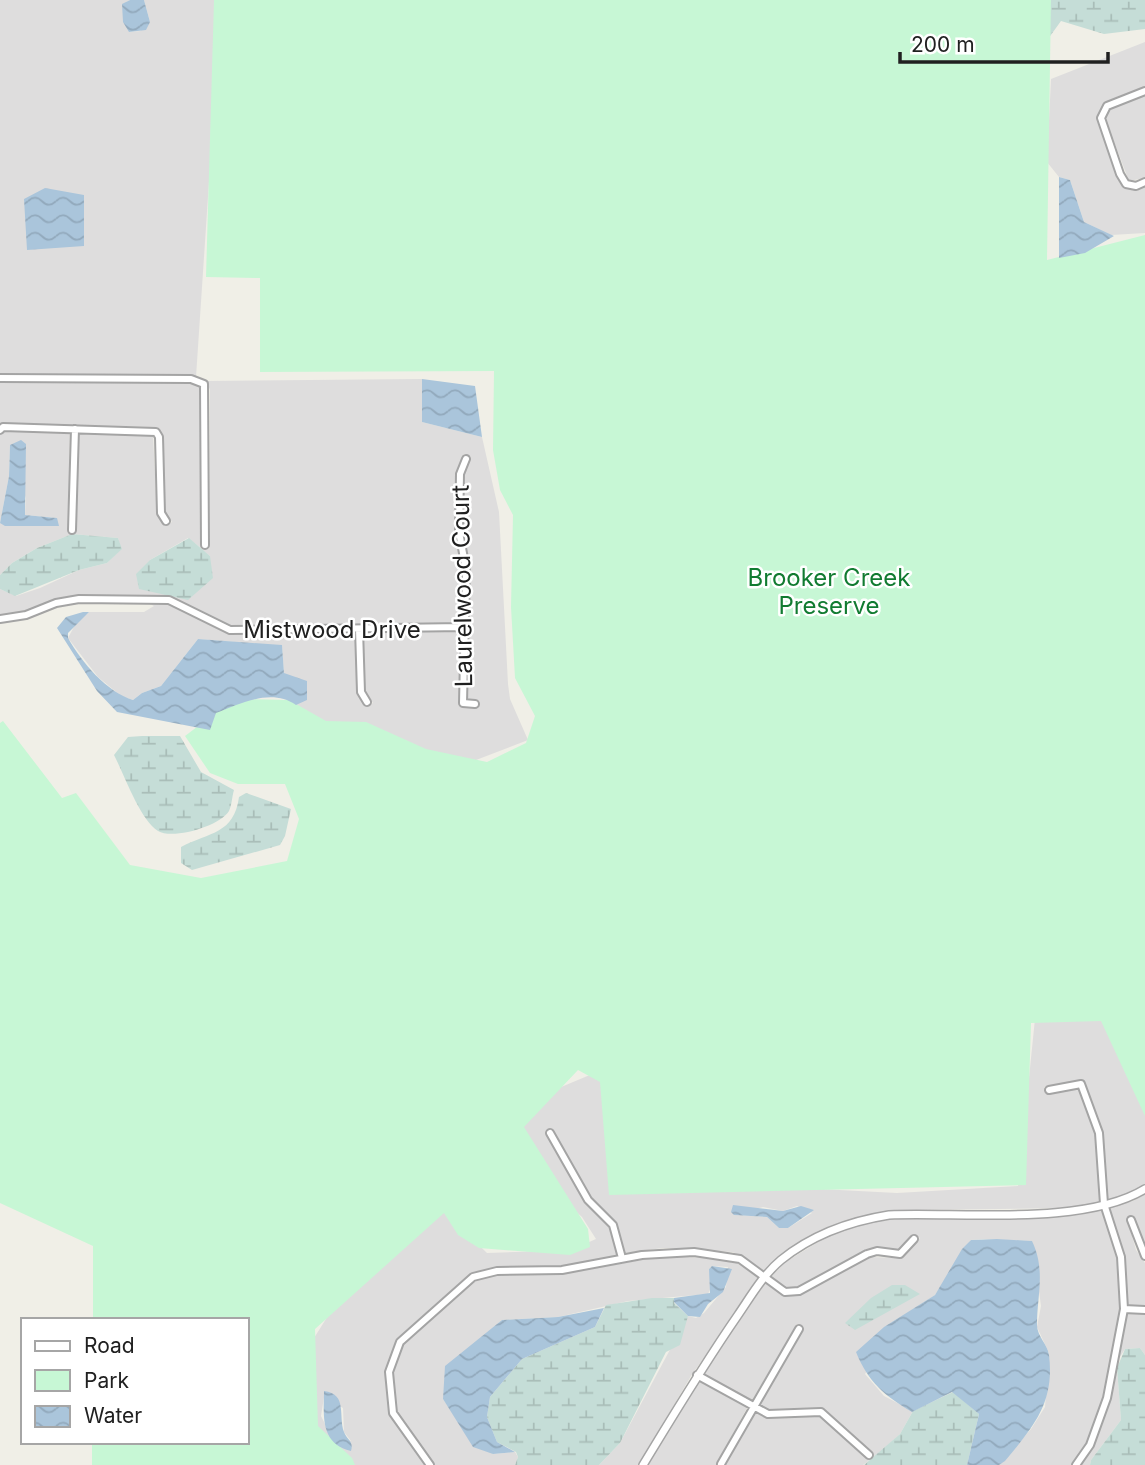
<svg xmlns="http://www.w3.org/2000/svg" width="1145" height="1465" viewBox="0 0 1145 1465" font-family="Inter,sans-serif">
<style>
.residential{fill:#dedddd;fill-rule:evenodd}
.wetland{fill:url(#wetland-marsh)}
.park{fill:#c7f7d5}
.water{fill:url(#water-waves)}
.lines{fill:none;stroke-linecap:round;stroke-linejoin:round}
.minor-casing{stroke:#a4a4a4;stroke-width:10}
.tertiary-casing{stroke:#a4a4a4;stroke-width:10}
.minor{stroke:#fff;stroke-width:6}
.tertiary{stroke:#fff;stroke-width:7}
.labels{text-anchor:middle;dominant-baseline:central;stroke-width:5;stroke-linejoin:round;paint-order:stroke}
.park-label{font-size:24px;fill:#117b31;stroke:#fff}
.street-label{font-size:24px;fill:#202020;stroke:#fff}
</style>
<defs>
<pattern id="wetland-marsh" width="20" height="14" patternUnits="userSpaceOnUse" patternTransform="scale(1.75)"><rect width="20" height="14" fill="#c5ddd7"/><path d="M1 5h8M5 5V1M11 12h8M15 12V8" fill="none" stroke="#a9bdb8"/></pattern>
<pattern id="water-waves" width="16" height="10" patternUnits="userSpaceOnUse" patternTransform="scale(1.75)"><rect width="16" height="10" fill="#aac5db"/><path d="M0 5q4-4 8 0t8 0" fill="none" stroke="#92a9bc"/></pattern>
</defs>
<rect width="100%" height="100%" fill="#f0efe7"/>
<path class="residential" d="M0,0H130L126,2L123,19L130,32L140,31L150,22L144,0H215L211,152L196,377L0,375Z
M1145,42V87L1105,102L1097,118L1116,175L1123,186L1135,189L1145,186V233L1111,235L1084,222L1070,180L1059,177L1047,162L1051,79Z
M1145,95V178L1129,181L1105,118L1110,108Z
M422,379V422L482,437L499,512L508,684L510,699L528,740L463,765L375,750L296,705L284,673L282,646L198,639L161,686L142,693L133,700L121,696L98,677L68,638L76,623L89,612H144L154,606L150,604H168L228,633H355L357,692L366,706L373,703L365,691L363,633L460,631L459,703L463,706L478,708L479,701L467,700L470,569L463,532L464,474L471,457L464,454L456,474L455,532L462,570L460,624L230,626L169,597L78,596L54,600L24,612L0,615V589L16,596L40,588L79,570L107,563L121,549L118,538L72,534L37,548L12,563L0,575V435L5,431L70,432L68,533H76L79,433L153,435L157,514L165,526L172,522L165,512L163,437L159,430L150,427L0,424V382L190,383L200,386L201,548L188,538L150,560L210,556L201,549H209L210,390L206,381ZM10,445L26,499L25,515L57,518L0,523L9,476Z
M1036,1009L1108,1015L1145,1080V1185L1129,1195L1108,1200L1103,1133L1085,1083L1080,1081L1044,1087L1046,1094L1078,1088L1095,1134L1100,1202L1070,1208L923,1210L866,1215L808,1238L764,1272L733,1252L663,1248L625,1253L616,1223L591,1198L551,1129L545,1132L584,1202L609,1226L618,1255L562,1267L497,1268L472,1273L397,1340L385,1372L389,1413L425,1465H352L320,1442L299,1362L413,1180L487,1253L571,1250L596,1239L582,1217L554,1192L519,1126L554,1090L597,1072L702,1183L897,1193L1018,1186ZM797,1206L812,1213L788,1228H779L767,1217L735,1215L763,1207L783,1211ZM324,1397L343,1408L344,1432L351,1441L331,1436L321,1416Z
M1145,1194V1250L1134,1216L1127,1218L1136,1250L1145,1263V1307L1128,1306L1125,1256L1109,1207L1133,1201Z
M1101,1209L1117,1258L1120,1309L1103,1397L1087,1444L1072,1465H999L1031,1429L1045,1407L1049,1353L1037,1327L1041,1306L1032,1241L983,1239L971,1240L935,1295L911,1311L865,1374L884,1396L913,1411L900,1434L879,1453L863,1465H725L754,1412L768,1418L820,1415L868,1460L874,1456L823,1409L769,1410L758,1406L804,1327L797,1324L751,1402L702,1374L766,1282L782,1295L800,1294L869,1257L900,1258L920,1238L914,1234L897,1251L878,1248L865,1251L798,1287L786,1288L771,1277L784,1263L828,1236L867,1222L923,1217L1071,1215Z
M663,1256L731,1259L760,1278L691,1376L639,1465H599L620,1443L688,1316L696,1318L704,1313L726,1287L728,1267L712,1266L709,1269L712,1285L708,1294L628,1301L558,1317L502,1320L443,1399L459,1422L493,1454L515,1452L518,1457L515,1465H435L397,1411L393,1372L403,1344L475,1280L498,1275L563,1274Z
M1127,1313L1145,1314V1355L1140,1348L1125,1349L1118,1360Z
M1117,1368L1121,1420L1091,1460L1090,1465H1081L1094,1447L1111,1399Z
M698,1380L747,1408L716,1465H648Z"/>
<path class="wetland" d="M979,0H1145V29L1104,34L1061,21L1048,39Z
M72,534L118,538L122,549L107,563L79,570L15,596L0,589V575L12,563L37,548Z
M189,538L210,556L213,578L188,600L139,589L136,574L150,560Z
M142,736H180L201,772L234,790C232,796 232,805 229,811C220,826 173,840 158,831C140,820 124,774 114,755L128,737Z
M246,793L291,809L285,836L280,845L192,870L181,863V847C210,832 234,834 239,797Z
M892,1285H905L920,1294L855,1330L845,1323L871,1298Z
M652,1298H674V1303L688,1316L680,1345L666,1352L620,1443L599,1465H515L518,1457L516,1452L497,1442L487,1417L490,1397L522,1359L595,1327L606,1305Z
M1140,1348L1145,1355V1465H1090L1091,1460L1121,1420L1117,1368L1125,1349Z
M953,1392L979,1414L967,1465H864L900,1434L913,1411Z"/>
<path class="park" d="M214,0H1051L1047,260L1145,235V1116L1101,1021L1031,1023L1026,1185L609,1195L600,1082L578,1070L524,1127L588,1229L590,1247L570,1255L479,1248L458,1235L444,1213L315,1329L318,1426L352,1458L355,1465H92V1442H247V1320H93V1246L0,1203V723L3,721L62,798L76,793L130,865L201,878L287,861L299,819L285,784H238L210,773L185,736L234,699L289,700L326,721L366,722L426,749L487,762L526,743L535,716L515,678L511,607L513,515L500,490L493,450L494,371L260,372V278L206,277Z"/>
<path class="water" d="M130,0H144L150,22L146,30L129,32L123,22L122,4Z
M1059,177L1070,180L1084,222L1114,236L1085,253L1059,258Z
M45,188L84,195V246L27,250L24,199Z
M422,379L475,386L482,437L422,422Z
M21,440L26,444L25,515L57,518L59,526H5L0,523L9,476L10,445Z
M83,612H89L68,633V638C82,663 107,692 133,700L142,693L161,686L198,639L282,645L284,673L307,681V700L296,705C272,688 241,703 216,713L210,730L117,712L97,691L57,628L66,617Z
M733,1205L783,1211L801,1206L814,1210L788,1228H779L767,1217L734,1215L731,1212Z
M997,1239L1032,1241C1046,1270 1037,1295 1037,1325C1037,1336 1048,1345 1049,1355C1055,1403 1033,1427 1005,1461L999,1465H967L979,1414L952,1392L912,1412C885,1396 868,1382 856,1352L884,1327L935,1295L962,1249L971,1240Z
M712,1266L732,1269L723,1292L708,1304L700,1317L688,1316L674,1302V1298L710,1293L709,1269Z
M604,1308L595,1327L522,1359L490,1397L487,1417L497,1442L515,1452L493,1454L473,1447L443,1399L445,1366L502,1320L558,1317Z
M324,1391C348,1394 338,1416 344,1432C347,1440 354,1441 351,1451C319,1444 324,1413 324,1391Z"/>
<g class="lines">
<g class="minor-casing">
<path id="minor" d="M1145,91L1107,106L1101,118L1120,174L1126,184L1136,186L1145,182
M0,378L191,379L204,384L205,545
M0,430L3,427L156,432L159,437L161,513L166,521
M466,459L460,474L459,532L466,569L463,703L475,704
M72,530L75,429
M0,619L26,615L56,603L79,599L169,600L230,630L464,627
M359,629L361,692L367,702
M1049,1090L1081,1084L1099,1133L1104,1204L1121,1257L1124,1309L1107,1398L1090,1445L1076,1465
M550,1133L588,1200L613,1225L622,1258
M1131,1220L1145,1256
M1124,1309L1145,1310
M697,1375L768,1414L821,1412L869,1455
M721,1464L799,1329
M430,1465L393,1413L389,1372L400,1342L473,1277L497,1271L562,1270L642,1255L694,1252L740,1259L785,1292L799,1291L867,1254L877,1251L900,1254L914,1239"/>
</g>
<g class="tertiary-casing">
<path id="tertiary" d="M643,1465C674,1414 704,1364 738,1315C751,1296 763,1275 781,1260C812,1235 851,1221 889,1215C961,1212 1085,1226 1145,1189"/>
</g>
<use href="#minor" class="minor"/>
<use href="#tertiary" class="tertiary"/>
</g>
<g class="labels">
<g class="park-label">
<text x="829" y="577">Brooker Creek<tspan x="829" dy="28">Preserve</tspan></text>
</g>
<g class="street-label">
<text transform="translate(462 586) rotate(-91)">Laurelwood Court</text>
<text x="332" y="629">Mistwood Drive</text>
</g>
</g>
<rect x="21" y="1318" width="228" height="126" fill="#ffffff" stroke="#a6a6a6" stroke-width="2"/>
<rect x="35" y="1341" width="35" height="10" fill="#ffffff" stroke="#a6a6a6" stroke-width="2"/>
<text x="84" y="1353" font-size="21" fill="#202020">Road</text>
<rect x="35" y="1370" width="35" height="21" fill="#c7f7d5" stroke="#a6a6a6" stroke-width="2"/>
<text x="84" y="1388" font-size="21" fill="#202020">Park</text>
<rect x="35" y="1406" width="35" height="21" fill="url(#water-waves)" stroke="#a6a6a6" stroke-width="2"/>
<text x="84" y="1423" font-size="21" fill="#202020">Water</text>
<path d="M900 52v10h208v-10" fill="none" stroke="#202020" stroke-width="3.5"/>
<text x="911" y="52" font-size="21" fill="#202020" stroke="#ffffff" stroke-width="5" paint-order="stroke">200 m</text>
</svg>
